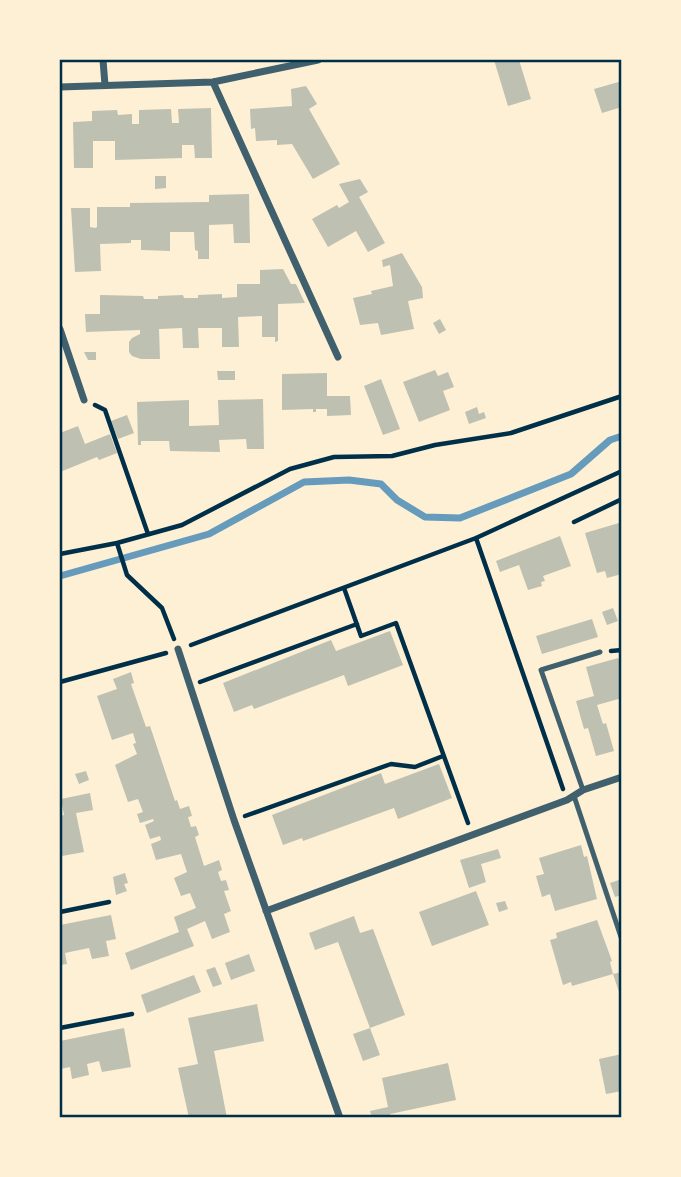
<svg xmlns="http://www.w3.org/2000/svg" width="681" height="1177" viewBox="0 0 681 1177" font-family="'Public Sans',sans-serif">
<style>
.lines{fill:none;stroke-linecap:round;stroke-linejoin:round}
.stream{stroke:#669bbc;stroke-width:7}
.building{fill:#bec0b2}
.path{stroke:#003049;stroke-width:4.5}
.service{stroke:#3f606c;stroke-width:5}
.minor{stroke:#3f606c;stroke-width:7}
.neatline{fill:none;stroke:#003049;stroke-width:2.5}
</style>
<rect width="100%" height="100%" fill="#fdf0d5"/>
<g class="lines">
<path class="stream" d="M60,576L209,534L304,482L349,480L381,484L397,500L425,517L460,518L571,474L610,440L622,436"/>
</g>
<path class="building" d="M494,60H519L531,99L508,106Z
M622,81V107L602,113L594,89Z
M306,86L317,104L309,109L340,164L313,179L292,144L277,145V140L256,141L255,128L251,129L250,109L292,106L291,89Z
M211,108L212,158H195L194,145H182V158L115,160V141H93V168H74L73,122L92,121V111L117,110L118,115L132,114V124H139V110L171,109L172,123H179L178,109Z
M155,176H166V188L155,189Z
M360,179L368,192L359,197L385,243L368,252L356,231L328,247L312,219L337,205L339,208L349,202L339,184Z
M249,194L250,243H234L233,224L209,225V259H198V251L195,250L194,232H170V251L141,250V240H131V243L100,244L101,271L75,272L71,208H90V227L95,228L97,227V207H130V203L209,202V195Z
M402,253L422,287L423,298L408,301L414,329L381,335L378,323L360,325L353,298L372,294L371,291L393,286L390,265L383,267L382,260Z
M283,269L291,284H296L305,303L278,304V341L275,342V337H262V316L238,317L239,347H222V328H198L199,348H183L182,328L159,329L160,359H141L132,356L129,352V342L132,338L140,334V330L86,332L85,314H100V295L143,296L144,299H158V296L183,295L184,298H198V295L222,294V298L237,297V284H260V270Z
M440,319L446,330L439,334L433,323Z
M84,352H96V360H88Z
M435,370L438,376L448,372L454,387L443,391L450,410L419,422L403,382Z
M217,371H235V380H218Z
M327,373V396H350L351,415L327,416V409H316V412H313V409L282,410V374Z
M381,379L400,429L383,435L364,386Z
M263,399L264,449H247L246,439L219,440L220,452L170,451L169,441H141V445H138L137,402L189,400V426L219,425L218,400Z
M477,407L479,414L484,412L486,418L469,424L465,412Z
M127,415L134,433L118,439L111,421Z
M78,426L85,444L110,434L117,453L99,460L97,457L60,472V433Z
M619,523L622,531V574L607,578L605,571L597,573L585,533Z
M560,536L571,566L543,576L545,581L541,582L542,586L528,590L519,565L500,572L496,561Z
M613,608L618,621L607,625L602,612Z
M592,619L598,637L542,654L536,636Z
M390,631L403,665L348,686L344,675L254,709L252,705L234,712L223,683L331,640L336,651Z
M618,658L622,665V698L597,705L603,724L606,723L614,751L596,756L588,728L584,729L576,701L594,696L586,667Z
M131,672L134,683L131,684L146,727L150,726L175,801L177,800L180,809L189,806L192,816L188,817L191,827L196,826L199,835L195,837L204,866L219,860L222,870L218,872L221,881L226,880L229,890L224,891L231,911L224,914L230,932L212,939L205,921L187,929L194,946L131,970L125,953L179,932L174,917L196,908L190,893L181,896L174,878L187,872L181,854L156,860L151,844L161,840L160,836L150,839L145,825L154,821L153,819L140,823L137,814L143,812L138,799L128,802L115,765L137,754L133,744L136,743L133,733L112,740L97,696L117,689L113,679Z
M439,764L452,798L398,819L394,808L303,841L302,838L283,845L272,815L381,773L385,784Z
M86,771L89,780L79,784L75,774Z
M90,793L93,810L76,813L84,852L62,856L60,850V816L64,815L61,799Z
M581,845L584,857L587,856L597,899L555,911L550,894L542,897L536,876L544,874L539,858Z
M498,849L501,858L481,864L486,882L469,888L460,860Z
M125,873L128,883L124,884L127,891L116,895L113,877Z
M622,879V895L615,897L610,883Z
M476,891L489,925L432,946L419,912Z
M505,901L508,909L499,912L496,903Z
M111,915L116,939L106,941L109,956L92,959L89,948L65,953L67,964L60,965V925Z
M354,916L360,933L373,929L405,1015L370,1028L380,1055L363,1061L353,1034L370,1028L338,942L315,950L309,933Z
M597,920L612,961L610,962L613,974L572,986L571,982L563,985L550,940L557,938L556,933Z
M249,954L255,971L231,980L225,963Z
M215,967L222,984L213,987L206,970Z
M622,972V992H619L613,974Z
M194,975L201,992L147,1013L141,995Z
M257,1004L264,1041L214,1051L227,1118H189L178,1068L198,1064L188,1018Z
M124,1028L131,1067L102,1072L99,1061L87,1064L89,1075L72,1079L70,1067L60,1069V1041Z
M622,1054V1091L606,1094L599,1059Z
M448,1063L456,1100L390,1114L391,1118H372L370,1111L388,1107L382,1078Z"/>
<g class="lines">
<path class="path" d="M95,405L105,410L148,534
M574,522L622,499
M476,538L563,789
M117,543L127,575L162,608L174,639
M60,554L117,543L182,525L290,469L334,457L392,456L435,445L511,433L622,396
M344,588L361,636L396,623L468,823
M191,645L476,538L622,471
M611,651L622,650
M60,682L166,653
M200,682L357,624
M245,816L391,764L415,767L443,756
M60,912L109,902
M60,1028L132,1014"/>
<path class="service" d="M583,790L541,670L600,652
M574,796L622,940"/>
<path class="minor" d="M103,60L105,85
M213,82L338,357
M60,87L213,82L318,60
M60,329L84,400
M178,649L234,820L340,1118
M266,911L567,800L583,790L622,777"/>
</g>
<rect width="681" height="1177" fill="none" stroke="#fdf0d5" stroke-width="122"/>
<rect x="61" y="61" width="559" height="1055" class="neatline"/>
</svg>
